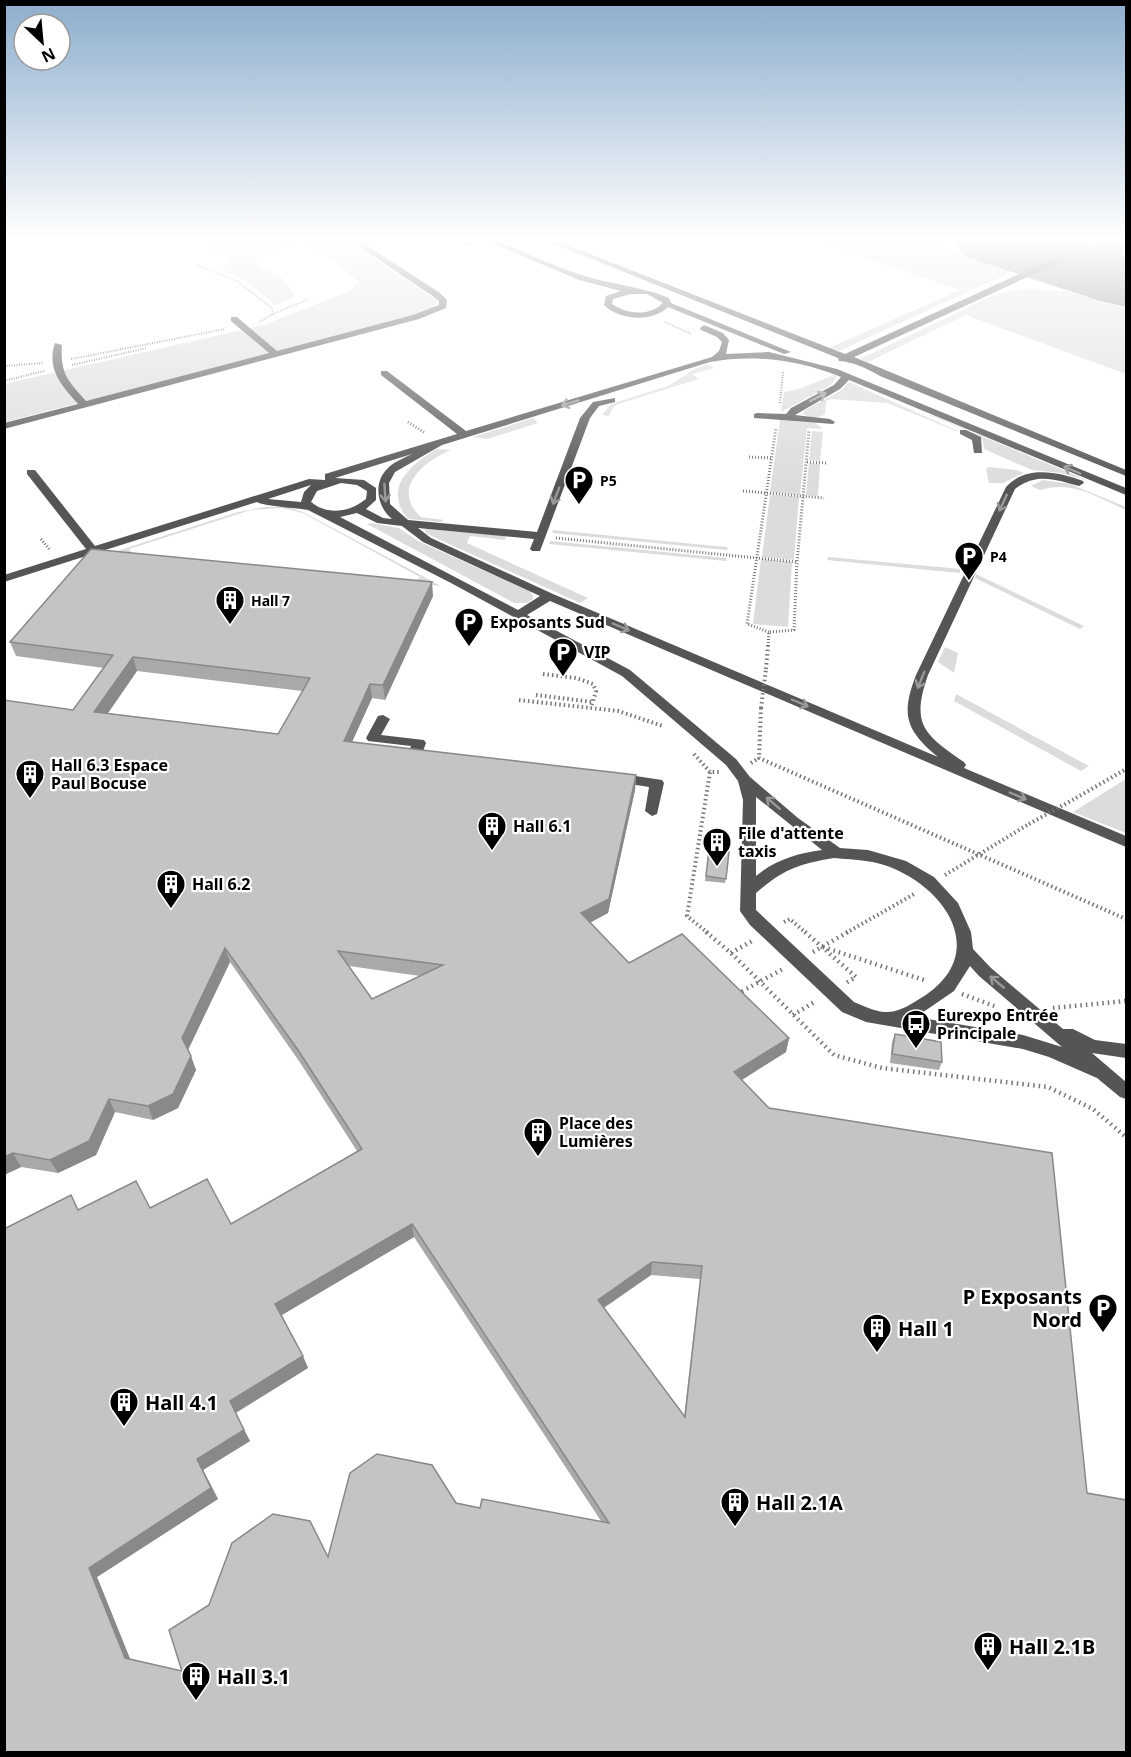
<svg xmlns="http://www.w3.org/2000/svg" width="1131" height="1757" viewBox="0 0 1131 1757" font-family="'Noto Sans',sans-serif">
<style>
.green{fill:#dcdcdc}
.lines{fill:none;stroke-linecap:round;stroke-linejoin:round}
.taxiway{fill:#808080;fill-rule:evenodd}
.runway{fill:#808080;fill-rule:evenodd}
.path-far3{stroke:#777;stroke-width:2;stroke-dasharray:1 1.5;stroke-linecap:butt}
.path-far2{stroke:#777;stroke-width:3;stroke-dasharray:1 2;stroke-linecap:butt}
.path-far1{stroke:#777;stroke-width:4;stroke-dasharray:1.5 3;stroke-linecap:butt}
.path{stroke:#777;stroke-width:4.5;stroke-dasharray:1.5 4;stroke-linecap:butt}
.minor{fill:#555;fill-rule:evenodd}
.path-bridge{stroke:#777;stroke-width:4;stroke-dasharray:1.5 3;stroke-linecap:butt}
.wall{fill:#a9a9a9;fill-rule:evenodd}
.shaded-wall{fill:#898989}
.building{fill:#c4c4c4;stroke:#898989;stroke-width:1.5;fill-rule:evenodd}
.oneway{stroke:#999}
.labels{text-anchor:middle;dominant-baseline:central;stroke-width:4.5;stroke-linejoin:round;paint-order:stroke}
.far-poi-label{font-size:14px;font-weight:bold;fill:#000;stroke:#fff;text-anchor:start}
.poi-label{font-size:16px;font-weight:bold;fill:#000;stroke:#fff;text-anchor:start}
.near-poi-label{font-size:20px;font-weight:bold;fill:#000;stroke:#fff;text-anchor:start}
</style>
<rect width="100%" height="100%" fill="#fff"/>
<path class="green" d="M208,241H348L438,301L430,309L416,315L5,422L4,384L264,325L349,291L359,282L330,257L301,243L255,257L263,269L280,276L296,296L276,305L244,280L221,270L230,259L216,255Z
M817,241H923L1010,269L1005,275L839,351L829,348L960,290Z
M1029,289L1068,292L1126,308V374L966,315L868,362L860,359L992,296L1011,291Z
M708,364L714,368L692,374L699,379L618,404L613,407L609,416L602,415L611,404L668,386L693,370Z
M834,375L837,376L831,385L781,412L784,392L799,389Z
M849,382L969,436L887,403L831,399L826,401L825,414C818,419 809,418 803,414L805,410L842,390Z
M929,415H931L1089,481L1061,473L1032,470L984,449L983,441L980,436Z
M533,418L538,423L487,439L473,437Z
M780,420L815,423L823,429L807,428L800,495L770,492Z
M812,431L823,432L820,461L809,460Z
M437,449L451,450C424,461 390,489 421,517L444,520L441,522L408,519C382,488 411,464 437,449Z
M809,463L820,464L818,496L806,495Z
M989,467L1016,470L1024,473L1003,483H989L986,469Z
M1043,480L1070,484L1126,507V510C1097,497 1072,480 1040,490L1031,486Z
M770,495L799,497L794,560L762,557Z
M265,507H287L303,512L441,586L412,583L420,577L303,513L282,508L251,510L129,549L133,554L114,552L238,512Z
M371,523L399,528L418,541L529,591L533,595V599L527,603H514L367,524Z
M428,529L505,536L506,539L504,540L470,536L467,543L588,598L580,603L438,539L426,533L425,529Z
M553,530L714,546L728,547L727,550L552,533Z
M550,541L727,558L726,561L549,544Z
M828,557L961,569L960,573L827,560Z
M761,559L792,562L788,627L753,624Z
M976,574L1084,626L1080,629L975,578Z
M945,647L958,653L954,673L938,662Z
M956,694L1089,766L1081,771L954,701Z
M1126,779V833L1073,812L1121,782Z"/>
<g class="lines">
<path class="taxiway" d="M1098,241H1126L1121,259L1126,264V291L1114,288L1089,262V255Z"/>
<path class="runway" d="M955,241H1072L1126,257V307L1097,300L966,257Z"/>
<path class="path-far3" d="M197,265L237,281L272,308L273,314L259,322
M273,314L307,300
M665,322L691,334
M71,359L225,329
M72,365L147,348
M4,366L43,363
M4,381L44,371
M780,403L783,372"/>
<path class="path-far2" d="M408,422L425,433
M749,457L771,458
M807,462L827,463
M743,491L824,498
M556,538L797,562
M41,539L50,550
M769,632L747,624L776,428
M768,646L769,632L794,630L797,562L809,431"/>
<path class="path-far1" d="M766,669L768,645
M543,674L576,678L593,684L596,691L591,708
M536,695L593,702
M519,700L618,711L663,726
M761,708L759,758L1126,919
M694,754L710,772
M751,763L759,758
M1076,798L1126,769
M945,875L1029,824
M784,922L790,919L806,933
M708,933L687,916L710,772H719
M846,933L916,893"/>
<path class="path" d="M706,932L731,953L834,1055L882,1068L1048,1087L1093,1109L1126,1137
M805,932L856,977L846,983
M823,947L927,981
M813,952L848,932
M731,953L752,941
M737,994L783,969
M962,994L997,1007
M1053,1008L1126,1001
M793,1015L816,1001"/>
<path class="minor" d="M351,241H360L440,293L447,300L446,308L419,319L4,429V423L78,404C62,386 46,369 55,343L62,345C60,374 68,381 86,401L269,353L231,321V317H237L277,351L413,315L439,305V301L434,297Z
M459,241H469L474,244L470,246Z
M487,241H497C527,253 557,268 588,277C615,285 644,287 669,298L671,303L791,352L784,354L668,307C652,323 619,320 604,305L606,296L621,291L579,280ZM631,294H647L663,303C649,317 627,314 612,304L613,299Z
M547,241H557L845,354L1052,259H1058V263L854,357L1126,470V476L880,376C866,368 854,362 839,361L838,358Z
M704,325L723,333L729,340L726,354L769,352L837,369L1126,488V495L849,380L840,389L795,415L830,419L835,422L833,424L754,418V414L757,413L786,414L791,408L834,385L841,377C799,360 754,354 710,362L442,445L395,472L389,483L390,504L408,520L537,532L580,418L593,402L615,398V402L599,406L590,418L540,551H532L530,549L534,539L418,528L431,538L553,594L938,757C905,730 901,714 916,675L1006,487C1026,465 1058,472 1083,481L1084,483L1079,486C1056,480 1037,472 1015,489L928,675C911,724 923,734 964,762L966,765L964,768L1126,836V847L550,601L527,615L630,670L736,759L750,777L798,818L840,848L868,850L906,861L934,877L958,903L971,932L973,949L991,968L1063,1029H1073L1095,1040L1126,1044V1058L1092,1053L1126,1082V1099L1120,1097L1097,1078L1049,1057L1023,1049L866,1022L842,1012L750,925L740,911L743,800L738,781L726,765L622,676L451,583L308,510C297,508 263,506 257,502L4,582V575L86,549L27,474V470H35L95,546L309,479L325,480V474L457,434L381,375V371H387L466,431L712,357L719,351L722,342L717,337L701,330L700,328ZM412,454C404,458 393,462 387,469C373,483 377,507 392,519L383,518L366,509L376,500V488L364,480L335,478ZM341,483L357,485L367,491L366,499C350,512 328,516 311,502L317,491ZM311,485L304,492L301,502L268,499ZM357,513L377,523L402,526L423,542L540,596L518,610L340,517ZM756,797L822,850C798,853 775,860 756,876ZM834,858C855,860 877,860 897,870C953,896 986,958 921,998C893,1016 885,1016 854,1002L756,910V893C784,869 798,864 834,858ZM970,966L979,976L1062,1047L1023,1035L916,1017L954,991Z
M960,430H966L981,437L982,453H974L972,440L960,434Z
M383,715L390,719L381,735L424,740L426,743L423,751L433,753L435,756L433,759L410,757L408,754L411,746L368,741L366,738L378,716Z
M616,773L662,780L664,783L657,814L652,816L645,811L649,787L611,781L609,778Z"/>
<path class="path-bridge" d="M761,708L766,669
M1029,824L1076,798"/>
</g>
<path class="wall" d="M433,596L385,700L372,698L352,742L636,775L635,790L608,913L590,923L629,963L789,1038L786,1052L742,1080L1087,1493L4,1752L79,1209L150,1208L231,1224L357,1151L301,1064L230,962L188,1050L196,1070L178,1108L153,1120L115,1112L96,1155L58,1173L21,1167L4,1175L73,710L104,668L16,656L10,642ZM137,671L302,691L278,734L108,713ZM349,966L420,976L372,999ZM414,1237L601,1521L480,1508L456,1503L328,1557L182,1671L130,1659L97,1577L218,1499L203,1470L250,1441L236,1413L308,1368L282,1315ZM651,1275L700,1279L684,1417L604,1308Z
M709,849L729,852L725,883L705,881Z
M895,1034L942,1062L939,1070L890,1063L892,1042Z"/>
<path class="shaded-wall" d="M432,582L433,596L385,700L383,685Z
M133,657L137,671L99,726L94,712Z
M370,684L372,698L346,755L344,741Z
M636,775L635,790L608,913L581,927V913Z
M225,948L230,962L187,1052L182,1038Z
M789,1038L786,1052L732,1086L734,1072Z
M191,1056L196,1070L178,1108L153,1120L148,1106Z
M109,1099L115,1112L96,1155L58,1173L50,1160Z
M13,1153L21,1167L4,1175V1157Z
M412,1224L414,1237L280,1316L275,1304Z
M652,1262L651,1275L597,1312L598,1300Z
M303,1356L308,1368L235,1413L230,1401Z
M244,1430L250,1441L203,1470L218,1499L97,1577L133,1666L125,1658L89,1568L197,1459Z"/>
<path class="building" d="M91,549L432,582L383,685L370,684L344,741L636,775L609,899L581,913L629,963L682,934L789,1038L734,1072L769,1108L1052,1153L1087,1493L1126,1500V1752H4V1229L71,1195L78,1210L136,1181L150,1208L207,1179L231,1224L362,1149L298,1050L225,948L182,1038L191,1056L173,1094L148,1106L109,1099L89,1141L50,1160L13,1153L4,1157V700L73,710L113,655L10,642ZM133,657L310,678L278,734L94,712ZM338,951L443,965L372,999ZM412,1224L609,1523L482,1499L480,1508L456,1503L432,1465L377,1454L350,1473L328,1557L310,1521L273,1514L232,1543L209,1605L169,1630L182,1671L125,1658L89,1568L211,1488L197,1459L244,1430L230,1401L303,1356L275,1304ZM652,1262L702,1266L685,1417L598,1300Z
M709,849L729,852L726,879L706,876Z
M895,1034L941,1042L942,1062L892,1054Z"/>
<defs><path id="oneway-shaft" d="M-6 0H5M1.5-3L5.5 0L1.5 3" fill="none" stroke-width="1.6" stroke-linecap="round" stroke-linejoin="round" transform="scale(1.5)"/></defs>
<g class="oneway">
<use href="#oneway-shaft" transform="translate(818 397) rotate(-27)"/>
<use href="#oneway-shaft" transform="translate(570 403) rotate(163)"/>
<use href="#oneway-shaft" transform="translate(1072 470) rotate(-157)"/>
<use href="#oneway-shaft" transform="translate(385 493) rotate(86)"/>
<use href="#oneway-shaft" transform="translate(556 496) rotate(111)"/>
<use href="#oneway-shaft" transform="translate(1003 503) rotate(115)"/>
<use href="#oneway-shaft" transform="translate(621 627) rotate(23)"/>
<use href="#oneway-shaft" transform="translate(921 680) rotate(112)"/>
<use href="#oneway-shaft" transform="translate(800 703) rotate(23)"/>
<use href="#oneway-shaft" transform="translate(1018 796) rotate(23)"/>
<use href="#oneway-shaft" transform="translate(773 803) rotate(-139)"/>
<use href="#oneway-shaft" transform="translate(997 982) rotate(-140)"/>
</g>
<linearGradient id="sky" x2="0" y2="1"><stop stop-color="#8cadcc"/><stop offset="0.49" stop-color="#fff"/><stop offset="1" stop-color="#fff" stop-opacity="0"/></linearGradient>
<rect width="1131" height="487" fill="url(#sky)"/>
<defs>
<g id="parking-pin" transform="scale(1.5)"><path d="M0 17L-7.5 6A9.5 9.5 0 1 1 7.5 6Z" fill="#000" stroke="#fff"/><path d="M-3.5-5.5H1a3.5 3.5 0 0 1 0 7H-1V5.5H-3.5ZM-1-3.4V-.6H.8a1.4 1.4 0 0 0 0-2.8Z" fill="#fff"/></g>
<g id="building-pin" transform="scale(1.5)"><path d="M0 17L-7.5 6A9.5 9.5 0 1 1 7.5 6Z" fill="#000" stroke="#fff"/><path d="M-4-6H4V6H1V3H-1V6H-4ZM-2.5-4.3h1.7v1.8h-1.7ZM.8-4.3h1.7v1.8H.8ZM-2.5-1h1.7V.8h-1.7ZM.8-1h1.7V.8H.8Z" fill="#fff"/></g>
<g id="bus-pin" transform="scale(1.5)"><path d="M0 17L-7.5 6A9.5 9.5 0 1 1 7.5 6Z" fill="#000" stroke="#fff"/><path d="M-5-6H5V4H4V6H2V4H-2V6H-4V4H-5ZM-3.5-4V0h7V-4ZM-3.5 1.2v1.5H-2V1.2ZM2 1.2v1.5H3.5V1.2Z" fill="#fff"/></g>
</defs>
<g fill-rule="evenodd">
<use href="#parking-pin" x="579" y="480"/>
<use href="#parking-pin" x="969" y="556"/>
<use href="#building-pin" x="230" y="600"/>
<use href="#parking-pin" x="469" y="622"/>
<use href="#parking-pin" x="563" y="652"/>
<use href="#building-pin" x="30" y="774"/>
<use href="#building-pin" x="492" y="826"/>
<use href="#building-pin" x="717" y="842"/>
<use href="#building-pin" x="171" y="884"/>
<use href="#bus-pin" x="916" y="1024"/>
<use href="#building-pin" x="538" y="1132"/>
<use href="#parking-pin" x="1103" y="1308"/>
<use href="#building-pin" x="877" y="1328"/>
<use href="#building-pin" x="124" y="1402"/>
<use href="#building-pin" x="735" y="1502"/>
<use href="#building-pin" x="988" y="1646"/>
<use href="#building-pin" x="196" y="1676"/>
</g>
<g class="labels">
<g class="far-poi-label">
<text x="600" y="480">P5</text>
<text x="990" y="556">P4</text>
<text x="251" y="600">Hall 7</text>
</g>
<g class="poi-label">
<text x="490" y="622">Exposants Sud</text>
<text x="584" y="652">VIP</text>
<text x="51" y="765">Hall 6.3 Espace<tspan x="51" dy="18">Paul Bocuse</tspan></text>
<text x="513" y="826">Hall 6.1</text>
<text x="738" y="833">File d'attente<tspan x="738" dy="18">taxis</tspan></text>
<text x="192" y="884">Hall 6.2</text>
<text x="937" y="1015">Eurexpo Entrée<tspan x="937" dy="18">Principale</tspan></text>
<text x="559" y="1123">Place des<tspan x="559" dy="18">Lumières</tspan></text>
</g>
<g class="near-poi-label">
<text x="1082" y="1296" text-anchor="end">P Exposants<tspan x="1082" dy="23">Nord</tspan></text>
<text x="898" y="1328">Hall 1</text>
<text x="145" y="1402">Hall 4.1</text>
<text x="756" y="1502">Hall 2.1A</text>
<text x="1009" y="1646">Hall 2.1B</text>
<text x="217" y="1676">Hall 3.1</text>
</g>
</g>
<rect width="1131" height="1757" fill="none" stroke="#000000" stroke-width="12"/>
<g transform="translate(42 42) rotate(154)"><circle r="28" fill="#ffffff" stroke="#999999" stroke-width="1.5"/>
<path d="M0-4.5L10 22L0 15L-10 22Z" fill="#000000"/>
<text y="-9" font-size="16" font-weight="bold" text-anchor="middle" fill="#000000">N</text>
</g>
</svg>
